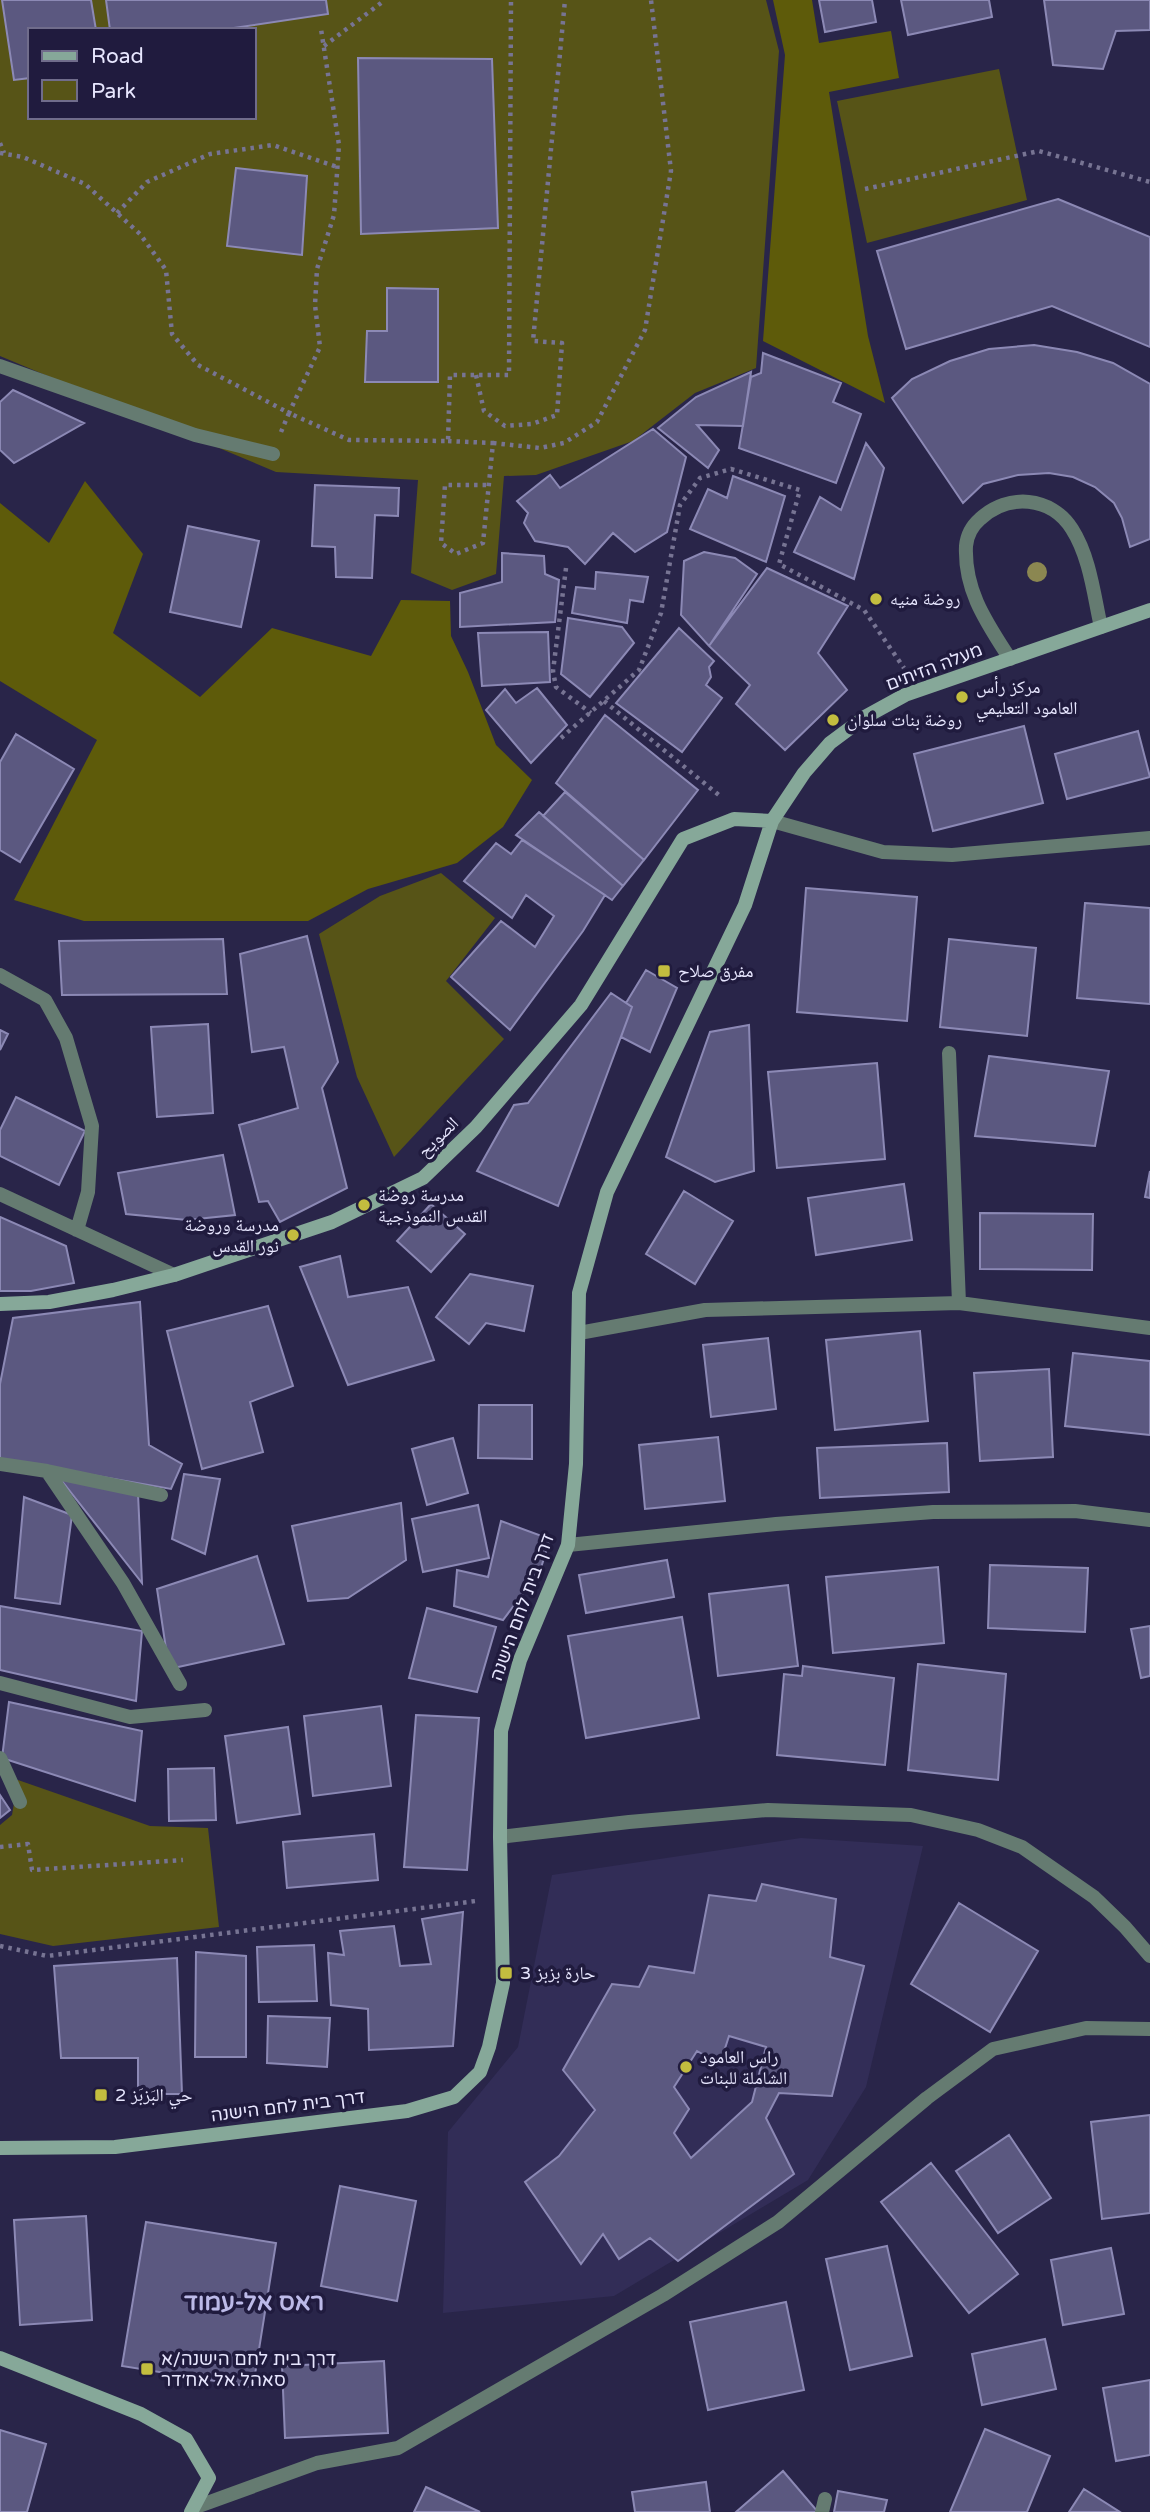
<svg xmlns="http://www.w3.org/2000/svg" width="1150" height="2512" viewBox="0 0 1150 2512" font-family="'Varela Round','Noto Naskh Arabic',Heebo,sans-serif">
<style>
.built{fill:#322d57}
.green{fill:#575417;fill-rule:evenodd}
.forest{fill:#5e5b0a}
.building{fill:#5b5880;stroke:#8c89b5;stroke-width:2;fill-rule:evenodd}
.lines{fill:none;stroke-linecap:round;stroke-linejoin:round}
.path{stroke:#777493;stroke-width:4.5;stroke-dasharray:3.5 5;stroke-linecap:butt}
.lane{stroke:#657b71;stroke-width:14}
.street{stroke:#657b71;stroke-width:14}
.secondary{stroke:#86a899;stroke-width:14}
.tree{fill:#8b8751}
.poi-dot{fill:#c3bd3f;stroke:#201b3e;stroke-width:2.5}
.labels{text-anchor:middle;dominant-baseline:central;stroke-width:7;stroke-linejoin:round;paint-order:stroke}
.poi-label{font-size:18px;fill:#e7e6fe;stroke:#201b3e;text-anchor:start}
.street-label{font-size:18px;fill:#e7e6fe;stroke:#201b3e}
.district-label{font-size:24px;font-weight:bold;fill:#bcbae8;stroke:#201b3e}
</style>
<rect width="100%" height="100%" fill="#292549"/>
<path class="built" d="M801,1838L923,1846L866,2087L808,2180L614,2296L443,2313L448,2132L518,2047L552,1875Z"/>
<path class="green" d="M0,0H766L779,51L756,368L695,393L633,441L536,475L504,476L496,574L452,590L411,573L418,480L276,472L0,356ZM30,30H254V117H30Z
M999,69L1027,200L867,243L837,101Z
M441,873L495,918L446,981L504,1039L394,1157L357,1077L319,934L380,896Z
M18,1780L150,1826L208,1828L219,1927L53,1946L0,1934V1825L12,1815Z"/>
<path class="forest" d="M773,0H812L819,43L891,31L899,78L829,92L868,336L885,403L763,341L785,55Z
M85,481L143,554L113,633L200,697L272,628L371,656L401,600L450,601L451,636L468,672L496,745L532,780L503,827L457,863L368,889L308,921H84L14,900L97,740L0,681V503L49,543Z"/>
<path class="building" d="M2,0H91L96,30H30V78L14,80Z
M106,0H326L328,14L220,30H110Z
M819,0H872L876,22L825,32Z
M901,0H989L992,17L908,35Z
M1044,0H1150V30L1116,31L1103,69L1053,65Z
M358,58L492,59L498,228L361,234Z
M236,168L307,176L302,255L227,246Z
M1058,199L1150,237V347L1052,306L906,349L877,251Z
M387,288L438,289V382H365L367,331H387Z
M1034,345L1077,352L1113,363L1150,384V539L1130,547L1122,518L1114,503L1095,487L1073,477L1049,473L1018,475L983,484L963,503L892,398L912,379L950,361L989,349Z
M763,353L841,383L833,402L861,414L836,483L739,448L751,377L761,373Z
M751,372L743,426L697,425L719,450L708,468L658,428L696,397Z
M13,390L84,423L14,463L0,450V402Z
M653,429L686,457L667,532L635,552L613,533L585,564L568,547L535,541L524,523L528,513L517,501L550,475L560,488Z
M866,443L884,468L854,579L794,552L820,497L841,510Z
M733,476L785,496L766,562L690,529L708,489L727,498Z
M315,485L399,488L398,516L375,515L372,578L336,577L335,547L312,546Z
M188,526L259,541L241,627L170,612Z
M704,552L735,558L757,574L709,646L681,615L684,561Z
M502,553L544,556L545,574L559,580L555,622L460,627V593L502,582Z
M767,568L848,606L818,653L847,690L785,750L736,704L750,685L709,646Z
M596,572L648,577L643,602L630,600L627,623L572,613L576,587L595,589Z
M568,618L622,627L634,643L590,697L561,674Z
M679,628L714,661L709,667L711,677L706,685L722,698L682,752L616,703Z
M548,632L550,682L482,686L478,633Z
M537,688L567,725L531,763L486,710L505,689L516,703Z
M605,715L698,790L644,860L556,783Z
M1024,726L1043,803L933,831L914,754Z
M1138,731L1150,777L1067,799L1055,754Z
M16,734L74,769L20,862L0,850V762Z
M565,792L644,860L623,886L543,816Z
M539,812L623,886L612,900L516,835Z
M522,840L605,895L583,931L510,1030L451,977L501,921L535,947L554,916L526,895L512,918L464,881L496,843L511,854Z
M806,888L917,897L907,1021L797,1012Z
M1085,903L1150,908V1004L1077,998Z
M307,936L338,1062L322,1088L347,1188L280,1222L268,1201L259,1202L239,1125L298,1108L284,1047L252,1052L240,954Z
M223,939L227,994L62,995L59,941Z
M949,939L1036,948L1027,1036L940,1027Z
M646,970L677,988L650,1052L621,1037L632,1007L626,1003Z
M611,993L632,1007L558,1206L477,1171L514,1105L528,1103Z
M208,1024L213,1113L157,1117L151,1027Z
M749,1025L754,1171L715,1182L666,1157L710,1032Z
M0,1030L8,1034L0,1050Z
M989,1056L1109,1071L1095,1146L975,1136Z
M877,1063L885,1159L777,1168L768,1072Z
M16,1097L85,1131L59,1185L0,1156V1130Z
M223,1155L235,1215L187,1220L126,1214L118,1173Z
M1150,1171V1198L1145,1197Z
M904,1184L912,1240L816,1255L808,1198Z
M684,1191L733,1221L695,1284L646,1254Z
M431,1204L465,1234L431,1272L397,1241Z
M980,1213L1093,1214L1092,1270L980,1269Z
M0,1217L66,1246L74,1283L31,1291H0Z
M340,1256L348,1297L408,1287L434,1360L348,1385L300,1267Z
M470,1274L533,1286L524,1331L486,1323L469,1344L436,1317Z
M140,1302L149,1445L182,1464L171,1489L0,1459V1384L13,1318Z
M268,1306L293,1386L250,1402L263,1452L202,1469L167,1331Z
M920,1331L928,1421L835,1430L826,1340Z
M768,1338L776,1409L711,1417L703,1345Z
M1073,1353L1150,1361V1435L1065,1426Z
M1049,1369L1053,1457L980,1461L974,1373Z
M479,1405H532V1459L478,1458Z
M718,1437L725,1501L645,1509L639,1445Z
M453,1438L468,1493L427,1505L412,1449Z
M947,1443L949,1492L820,1498L817,1448Z
M184,1474L220,1479L205,1554L172,1539Z
M58,1476L138,1493L142,1583Z
M24,1497L72,1515L60,1604L15,1598Z
M401,1503L406,1560L348,1598L308,1601L292,1526Z
M478,1505L489,1558L423,1572L412,1519Z
M501,1521L550,1539L540,1571L503,1620L454,1606L457,1570L488,1577Z
M257,1556L284,1644L169,1669L157,1589Z
M667,1560L674,1597L586,1613L579,1575Z
M990,1565L1088,1568L1085,1632L988,1628Z
M938,1567L944,1643L833,1653L826,1577Z
M788,1585L798,1666L718,1676L709,1594Z
M0,1606L142,1631L136,1701L0,1670Z
M427,1608L496,1627L477,1692L409,1678Z
M682,1617L699,1718L586,1738L568,1636Z
M1150,1626V1676L1141,1678L1131,1629Z
M918,1664L1006,1674L998,1780L908,1770Z
M803,1666L894,1678L885,1765L777,1755L784,1674L802,1676Z
M9,1702L142,1731L135,1801L2,1758Z
M381,1706L391,1786L313,1796L304,1716Z
M416,1715L479,1718L467,1870L404,1867Z
M288,1727L300,1814L237,1823L225,1736Z
M214,1768L216,1820L169,1821L168,1769Z
M0,1795L10,1810L0,1818Z
M374,1834L378,1880L287,1888L283,1842Z
M762,1884L836,1899L830,1957L864,1966L832,2096L779,2093L766,2118L794,2174L678,2261L650,2238L619,2259L603,2234L581,2264L525,2182L559,2156L595,2110L563,2070L612,1984L639,1987L649,1966L694,1973L709,1895L756,1901ZM729,2036L766,2047L752,2102L691,2158L674,2133L689,2109L674,2087L697,2051L720,2064Z
M959,1903L1038,1951L990,2032L911,1984Z
M463,1912L453,2046L369,2050L368,2009L331,2005L328,1953L344,1955L340,1931L394,1926L400,1966L431,1964L422,1919Z
M314,1945L317,2001L259,2002L257,1947Z
M196,1952L246,1956V2057H195Z
M177,1958L182,2094H138V2058H61L54,1966Z
M268,2016L330,2018L327,2067L267,2063Z
M1150,2115V2213L1102,2219L1091,2122Z
M1009,2135L1051,2198L998,2233L956,2171Z
M931,2163L1018,2274L969,2313L881,2202Z
M340,2186L416,2201L397,2301L321,2286Z
M86,2216L92,2320L20,2325L14,2220Z
M146,2222L276,2243L253,2387L122,2366Z
M887,2246L912,2356L850,2370L826,2259Z
M1111,2248L1124,2314L1063,2325L1051,2260Z
M786,2302L804,2390L708,2410L690,2322Z
M1045,2339L1056,2389L982,2405L972,2354Z
M384,2361L388,2433L285,2438L282,2366Z
M1150,2380V2455L1116,2461L1103,2388Z
M985,2429L1050,2456L1027,2512H950Z
M0,2430L46,2444L27,2512H0Z
M783,2471L818,2512H736Z
M706,2482L710,2512H635L632,2492Z
M426,2487L480,2512H414Z
M1084,2489L1120,2512H1069Z
M838,2491L887,2500L884,2512H834Z"/>
<g class="lines">
<path class="path" d="M324,46L385,0
M0,143L4,153
M0,153L23,157L85,184L117,213L140,234L166,270L172,334L198,365L289,413L320,347L315,305L317,269L334,215L339,145L321,29
M865,189L1039,151L1150,182
M117,213L147,182L210,154L273,145L337,167
M476,375L484,411L505,426L532,424L557,415L562,343L533,341L565,0
M281,432L289,413L349,440L448,441L450,375H509L511,0
M448,441L493,443L483,543L456,554L441,543L445,485H489
M493,443L540,448L564,443L597,422L645,330L671,171L651,0
M566,568L553,671L556,687L591,713
M604,701L720,796
M561,738L639,670L661,613L680,505L700,478L731,469L800,490L779,564L864,610L904,668
M0,1847L28,1844L32,1870L183,1860
M0,1946L47,1956L476,1901"/>
<path class="lane" d="M1010,659C987,623 964,591 966,546C967,535 972,526 980,519C1008,493 1051,496 1072,529C1090,557 1094,596 1101,627"/>
<path class="street" d="M0,366L195,435L273,454
M772,821L883,852L952,855L1150,838
M0,975L45,1000L66,1038L92,1126L88,1192L77,1230
M949,1053L959,1303
M0,1194L174,1275
M579,1333L705,1310L959,1303L1150,1328
M0,1464L47,1471
M161,1495L47,1471L123,1583L180,1684
M568,1545L776,1524L933,1512L1075,1511L1150,1520
M0,1683L130,1717L205,1710
M0,1758L20,1802
M500,1837L629,1822L768,1810L911,1815L978,1830L1022,1847L1094,1897L1125,1927L1150,1956
M196,2507L317,2463L398,2448L663,2295L778,2222L927,2098L993,2049L1086,2028L1150,2029
M822,2512L825,2499"/>
<path class="secondary" d="M0,1304L49,1302L113,1290L174,1275L332,1222L423,1178L476,1127L581,1005L683,839L734,819L772,821
M0,2148L115,2147L407,2111L454,2097L480,2072L489,2047L503,1983L500,1837L501,1731L520,1660L568,1545L576,1464L579,1293L607,1192L745,905L772,821L804,773L830,743L865,717L905,695L1150,610
M0,2358L141,2414L186,2439L209,2478L191,2512"/>
</g>
<circle class="tree" cx="1037" cy="572" r="10"/>
<g class="poi-dot">
<circle cx="876" cy="599" r="7"/>
<circle cx="962" cy="697" r="7"/>
<circle cx="833" cy="720" r="7"/>
<rect x="657" y="964" width="14" height="14" rx="3.5"/>
<circle cx="364" cy="1205" r="7"/>
<circle cx="293" cy="1235" r="7"/>
<rect x="499" y="1966" width="14" height="14" rx="3.5"/>
<circle cx="686" cy="2067" r="7"/>
<rect x="94" y="2088" width="14" height="14" rx="3.5"/>
<rect x="140" y="2362" width="14" height="14" rx="3.5"/>
</g>
<g class="labels">
<g class="poi-label">
<text x="890" y="599">روضة منيه</text>
<text x="976" y="687">مركز رأس<tspan x="976" dy="21">العامود التعليمي</tspan></text>
<text x="847" y="720">روضة بنات سلوان</text>
<text x="678" y="971">مفرق صلاح</text>
<text x="378" y="1195">مدرسة روضة<tspan x="378" dy="21">القدس النموذجية</tspan></text>
<text x="279" y="1225" text-anchor="end">مدرسة وروضة<tspan x="279" dy="21">نور القدس</tspan></text>
<text x="520" y="1973">حارة بزبز 3</text>
<text x="700" y="2057">راس العامود<tspan x="700" dy="21">الشاملة للبنات</tspan></text>
<text x="115" y="2095">حي البَزبَز 2</text>
<text x="161" y="2359">דרך בית לחם הישנה/א<tspan x="161" dy="21">סאהל אל אח׳דר</tspan></text>
</g>
<g class="street-label">
<text transform="translate(934 667) rotate(-21)">מעלה הזיתים</text>
<text transform="translate(438 1137) rotate(-44)">الصويح</text>
<text transform="translate(522 1607) rotate(-70)">דרך בית לחם הישנה</text>
<text transform="translate(288 2106) rotate(-7)">דרך בית לחם הישנה</text>
</g>
<g class="district-label">
<text x="254" y="2302">ראס אל-עמוד</text>
</g>
</g>
<rect x="28" y="28" width="228" height="91" fill="#201b3e" stroke="#706c8b" stroke-width="2"/>
<rect x="42" y="51" width="35" height="10" fill="#86a899" stroke="#706c8b" stroke-width="2"/>
<text x="91" y="63" font-size="21" fill="#e7e6fe">Road</text>
<rect x="42" y="80" width="35" height="21" fill="#575417" stroke="#706c8b" stroke-width="2"/>
<text x="91" y="98" font-size="21" fill="#e7e6fe">Park</text>
</svg>
